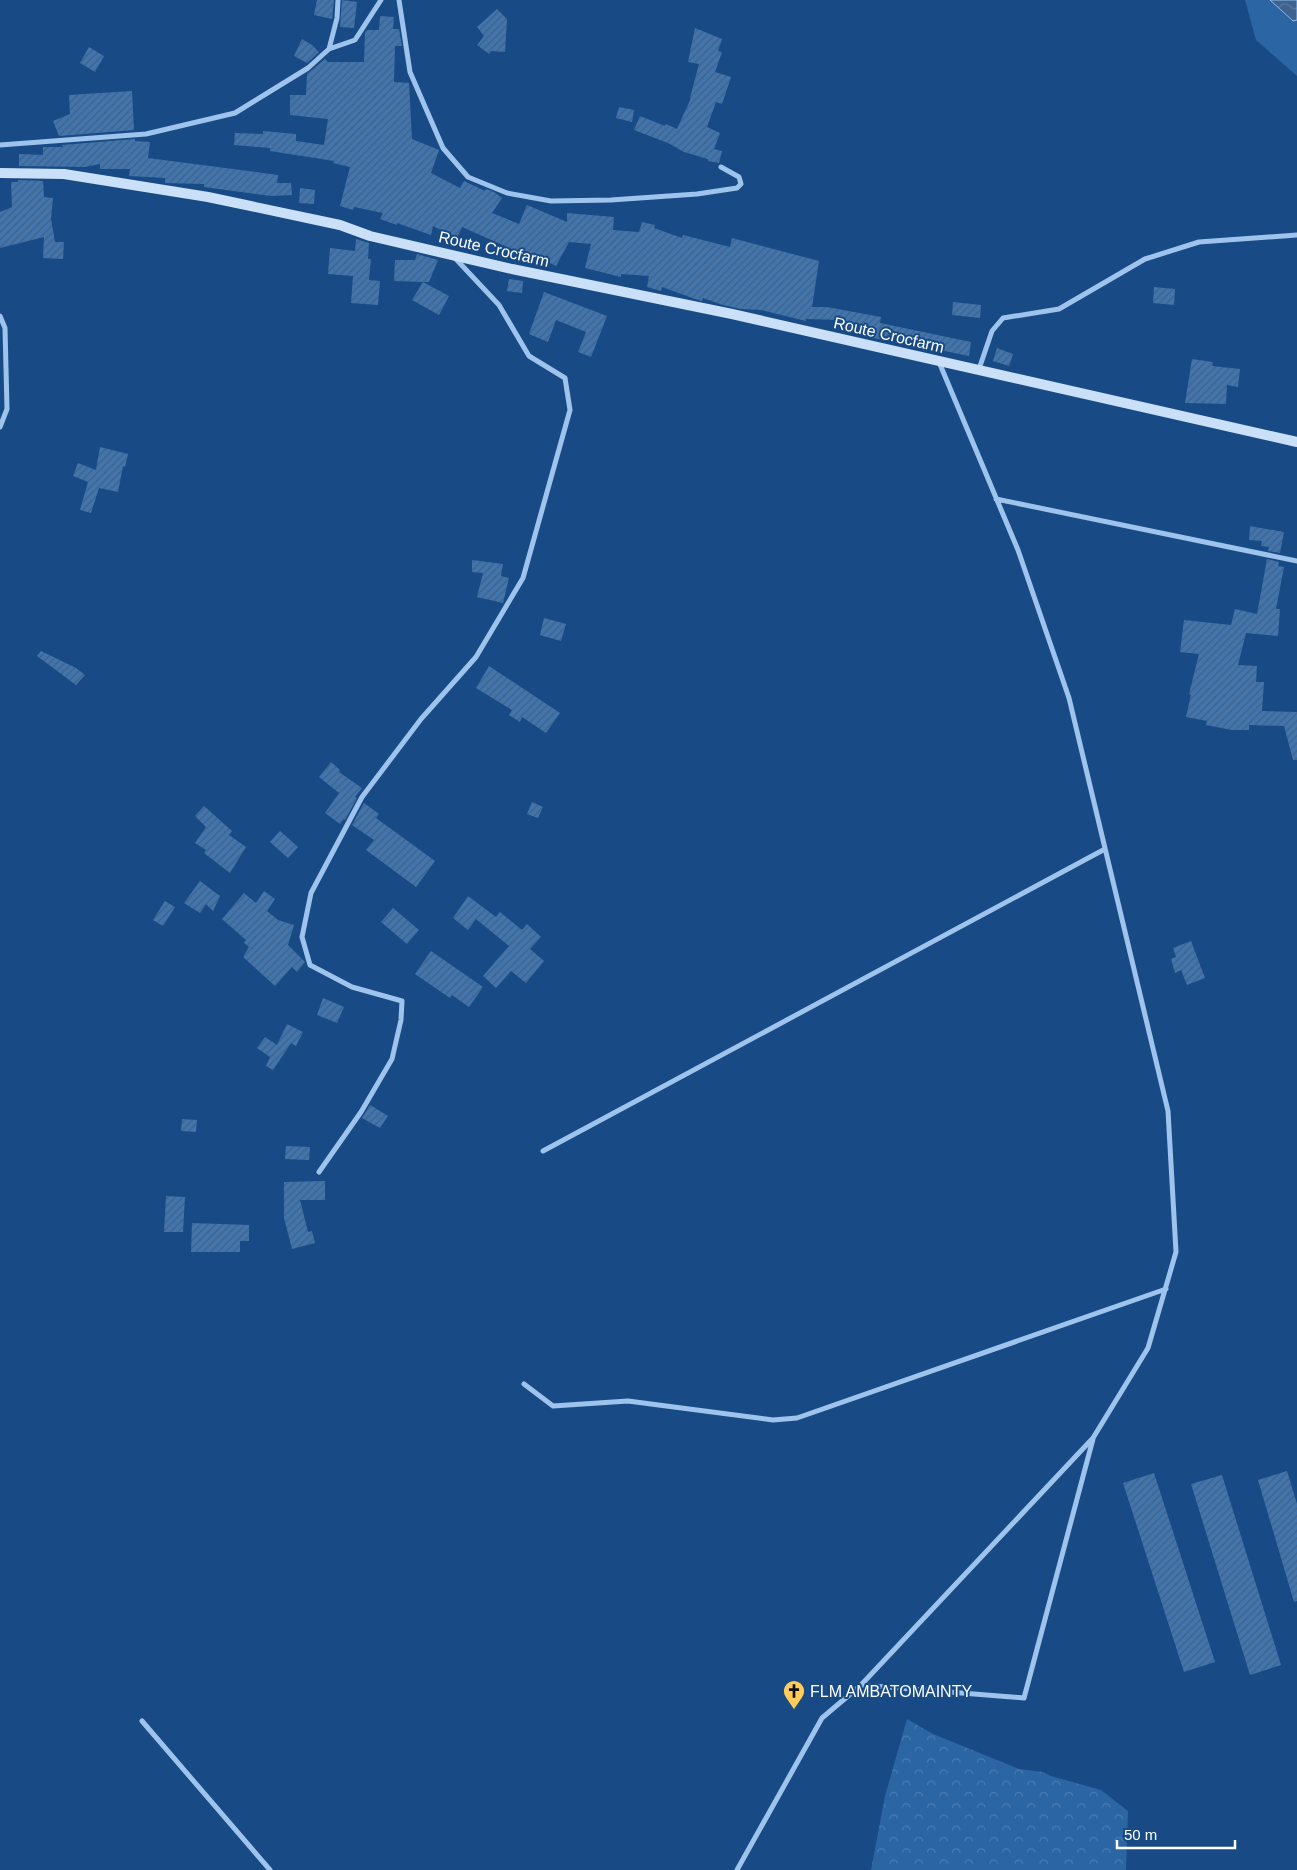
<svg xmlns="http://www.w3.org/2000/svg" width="1297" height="1870" viewBox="0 0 1297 1870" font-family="Helvetica,sans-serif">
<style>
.forest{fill:url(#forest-crowns)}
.park{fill:#2b65a4}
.water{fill:url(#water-waves);stroke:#90bfef}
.building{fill:url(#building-hatch)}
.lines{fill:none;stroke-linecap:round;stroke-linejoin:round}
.street{stroke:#9ec3ed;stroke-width:5}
.secondary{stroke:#cae0f9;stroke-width:10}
.labels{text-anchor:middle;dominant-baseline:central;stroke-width:4;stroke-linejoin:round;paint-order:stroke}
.street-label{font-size:16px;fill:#fff;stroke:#184b85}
.poi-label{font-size:16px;fill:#fff;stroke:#184b85;text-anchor:start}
</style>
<defs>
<pattern id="forest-crowns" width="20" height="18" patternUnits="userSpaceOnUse" patternTransform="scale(1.25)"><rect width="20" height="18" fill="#2b65a4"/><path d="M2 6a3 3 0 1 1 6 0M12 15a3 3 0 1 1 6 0" fill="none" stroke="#4b7cb2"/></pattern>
<pattern id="water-waves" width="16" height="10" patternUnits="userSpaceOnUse" patternTransform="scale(1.25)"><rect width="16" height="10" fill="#3e638e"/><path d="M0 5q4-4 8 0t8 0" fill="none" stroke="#5b7a9f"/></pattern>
<pattern id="building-hatch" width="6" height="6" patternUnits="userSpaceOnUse" patternTransform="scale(1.25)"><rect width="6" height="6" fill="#4175af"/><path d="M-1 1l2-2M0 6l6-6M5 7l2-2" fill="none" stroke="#46607e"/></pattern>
</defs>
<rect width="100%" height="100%" fill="#184b85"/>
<path class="forest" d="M907,1719L933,1734L1019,1769L1043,1772L1051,1776L1101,1790L1128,1811L1126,1870H871L885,1796Z"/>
<path class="park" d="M1245,0H1270L1292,21L1297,20V76L1256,40Z"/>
<path class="water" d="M1270,0H1297V20L1293,21Z"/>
<path class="building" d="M317,0H334L332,19L314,15Z
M342,0L357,2L354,28L340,27Z
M497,9L507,19L505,52L491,51L489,54L477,45L484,36L477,27Z
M380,16L394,17L393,29H399L402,46H395L394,82L409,83L412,139L439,150L431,173L460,188L464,181L485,191L486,189L494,192L502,198L492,213L519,224L527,205L567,222V213L614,217L613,230L639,232L642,222L655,225L654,228L682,238L683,235L730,247L732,238L819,261L812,307H827L881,317L880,323L971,342L969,356L935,349V345L903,344V340L877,339L840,330L842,320L806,319V321L761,310L741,309L723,305L703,298L702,301L695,299L662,287L661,291L647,287L649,276L621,274V277L585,268L591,244L569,242L556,266L524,250L523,254L462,227L457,238L433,226L431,235L397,223V225L380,219L383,213L354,207L353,210L340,206L350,167L333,163L334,161L270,151V148L234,145L235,133L263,134V131L296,134V141L324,145L328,119L290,115V95H306L307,74L325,59L328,62H364L365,32L367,30H379Z
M695,28L722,39L718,51L722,52L715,72L731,77L722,104L716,102L707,127L720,133L714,149L722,151L719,163L708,161V159L684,152L668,143L634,130L640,116L665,126L666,124L677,129L691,98H690L699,64L688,62Z
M302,39L312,45L319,52L307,63L294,56Z
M89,47L104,56L95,72L80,63Z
M132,91L134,130L59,136L53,121L70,114L69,95Z
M619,107L634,110L632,122L616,118Z
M135,139V141L150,142L148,158L278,175L277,183H291L292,195L271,196L204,187V184L165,183V178L129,176L130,169H100V164L85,167L19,166V154L43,155V147H63L62,145Z
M18,180L43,181L44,197L53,198L51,219L55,242H64L63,259L43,258L44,237L0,248V212L12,207L11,182H18Z
M300,188L315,190L314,204L299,203Z
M356,239L369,243L368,259H371L369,280L380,281L378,305L351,303L353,276L328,274L330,248L355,251Z
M417,254L438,260L429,282H423L449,296L439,315L412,300L423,282L394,281L395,260H415Z
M509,279L523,281L522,293L507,291Z
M1154,287L1175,289L1174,305L1153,303Z
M544,292L607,316L591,357L578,352L586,332L556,320L548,342L529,334Z
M953,302L981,305L980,318L952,315Z
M997,348L1013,354L1009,366L993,361Z
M1192,359L1213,362L1212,366L1240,369L1238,387L1227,385L1226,404L1185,403Z
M100,447L128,454L125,467L123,466L118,492L99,488L91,513L80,510L88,482L73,476L78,463L96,470Z
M1250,526L1284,532L1280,553L1268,551L1269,547L1261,546L1262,541L1249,540Z
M1267,559L1279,562L1278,566L1284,567L1276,609H1280L1278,636L1246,633L1238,665L1257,666L1256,682H1264L1262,711L1297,712V760H1293L1284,726L1249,725V730H1232L1206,725L1207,721L1186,717L1191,695L1189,694L1199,654L1180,652L1184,620L1231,625L1235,609L1257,614Z
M472,560L503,564L501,576L509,578L503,603L477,597L483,573L472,572Z
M544,618L566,624L561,641L540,635Z
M41,651L76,668L85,675L76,685L37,656Z
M489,666L560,713L546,733L522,717L520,722L509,715L512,710L476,688Z
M331,762L340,770L339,772L362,788L355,797L357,798L345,820L344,819L340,824L325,813L339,793L319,777Z
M532,802L543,807L538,818L527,814Z
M364,803L379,814L376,818L435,861L416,887L366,850L374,840L352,825Z
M204,806L232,831L229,835L246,847L230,873L204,853L206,850L195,843L206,827L195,816Z
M280,831L298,847L288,858L270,842Z
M200,881L220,896L213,911L206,904L200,913L184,903Z
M264,891L275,899L267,911L278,920L294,925L288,945L305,962L297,972L292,967L275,986L243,957L249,947L244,943L246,940L222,919L244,893L256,903Z
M468,896L496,917L500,912L522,930L527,924L541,937L530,949L544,961L526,983L511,971L496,988L483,976L509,946L476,919L468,930L453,918Z
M165,901L175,907L163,926L153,920Z
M393,908L419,930L407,944L381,922Z
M1191,941L1205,978L1187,985L1181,970L1175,973L1171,959L1176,957L1173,948Z
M431,951L483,987L469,1007L452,995L450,998L415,974Z
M323,998L344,1007L337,1023L317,1015Z
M287,1024L303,1032L296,1046L291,1043L273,1070L266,1066L270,1057L257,1048L265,1037L277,1045Z
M370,1105L388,1116L380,1128L362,1118Z
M182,1119L197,1120L196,1132L181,1131Z
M286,1146L310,1147L309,1160L285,1159Z
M325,1181V1200H300L308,1232L312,1231L315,1243L292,1249L284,1218V1182Z
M166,1196L185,1197L183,1232H164Z
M192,1223L249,1225V1241H240V1252H191Z
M1287,1471L1297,1504V1601L1294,1602L1258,1480Z
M1154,1473L1215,1662L1184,1672L1123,1483Z
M1222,1475L1281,1665L1250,1675L1191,1484Z"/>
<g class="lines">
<path class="street" d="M399,0L410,72L443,148L468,177L507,193L551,201L611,200L697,194L737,188L741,184L739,177L721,167
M329,49L337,18L338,0
M0,145L146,134L235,113L308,68L329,49L355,40L381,0
M0,316L5,328L7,409L0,427
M979,369L992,331L1003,318L1059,309L1145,259L1199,242L1297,235
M996,499L1297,561
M543,1151L1105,849
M319,1172L361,1112L392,1059L401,1020L402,1001L352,987L310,965L302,937L311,893L362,797L421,719L476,657L523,578L570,410L565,378L529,356L499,305L454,257
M524,1384L553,1406L628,1401L773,1420L797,1418L1166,1289
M861,1685L1024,1698L1093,1439
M142,1721L270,1870
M737,1870L822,1718L861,1685L1093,1438L1148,1348L1176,1252L1168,1111L1069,698L1018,550L939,362"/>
<path class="secondary" d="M0,173L64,174L208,197L340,225L370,236L512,269L732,314L1297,442"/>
</g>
<defs>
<g id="church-pin" transform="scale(1.125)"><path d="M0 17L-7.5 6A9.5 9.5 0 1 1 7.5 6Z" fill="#ffcb59" stroke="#184b85"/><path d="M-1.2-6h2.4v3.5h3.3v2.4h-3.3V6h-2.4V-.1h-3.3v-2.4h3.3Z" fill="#111"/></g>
</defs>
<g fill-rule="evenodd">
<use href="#church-pin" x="794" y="1691"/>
</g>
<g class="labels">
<g class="street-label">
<text transform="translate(494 249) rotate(13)">Route Crocfarm</text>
<text transform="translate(889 335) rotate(13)">Route Crocfarm</text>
</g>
<g class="poi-label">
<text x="810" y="1691">FLM AMBATOMAINTY</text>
</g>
</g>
<path d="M1117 1840v8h118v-8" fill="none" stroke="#ffffff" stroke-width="2.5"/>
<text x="1124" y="1840" font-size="15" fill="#ffffff" stroke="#184b85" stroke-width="4" paint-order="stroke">50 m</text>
</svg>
